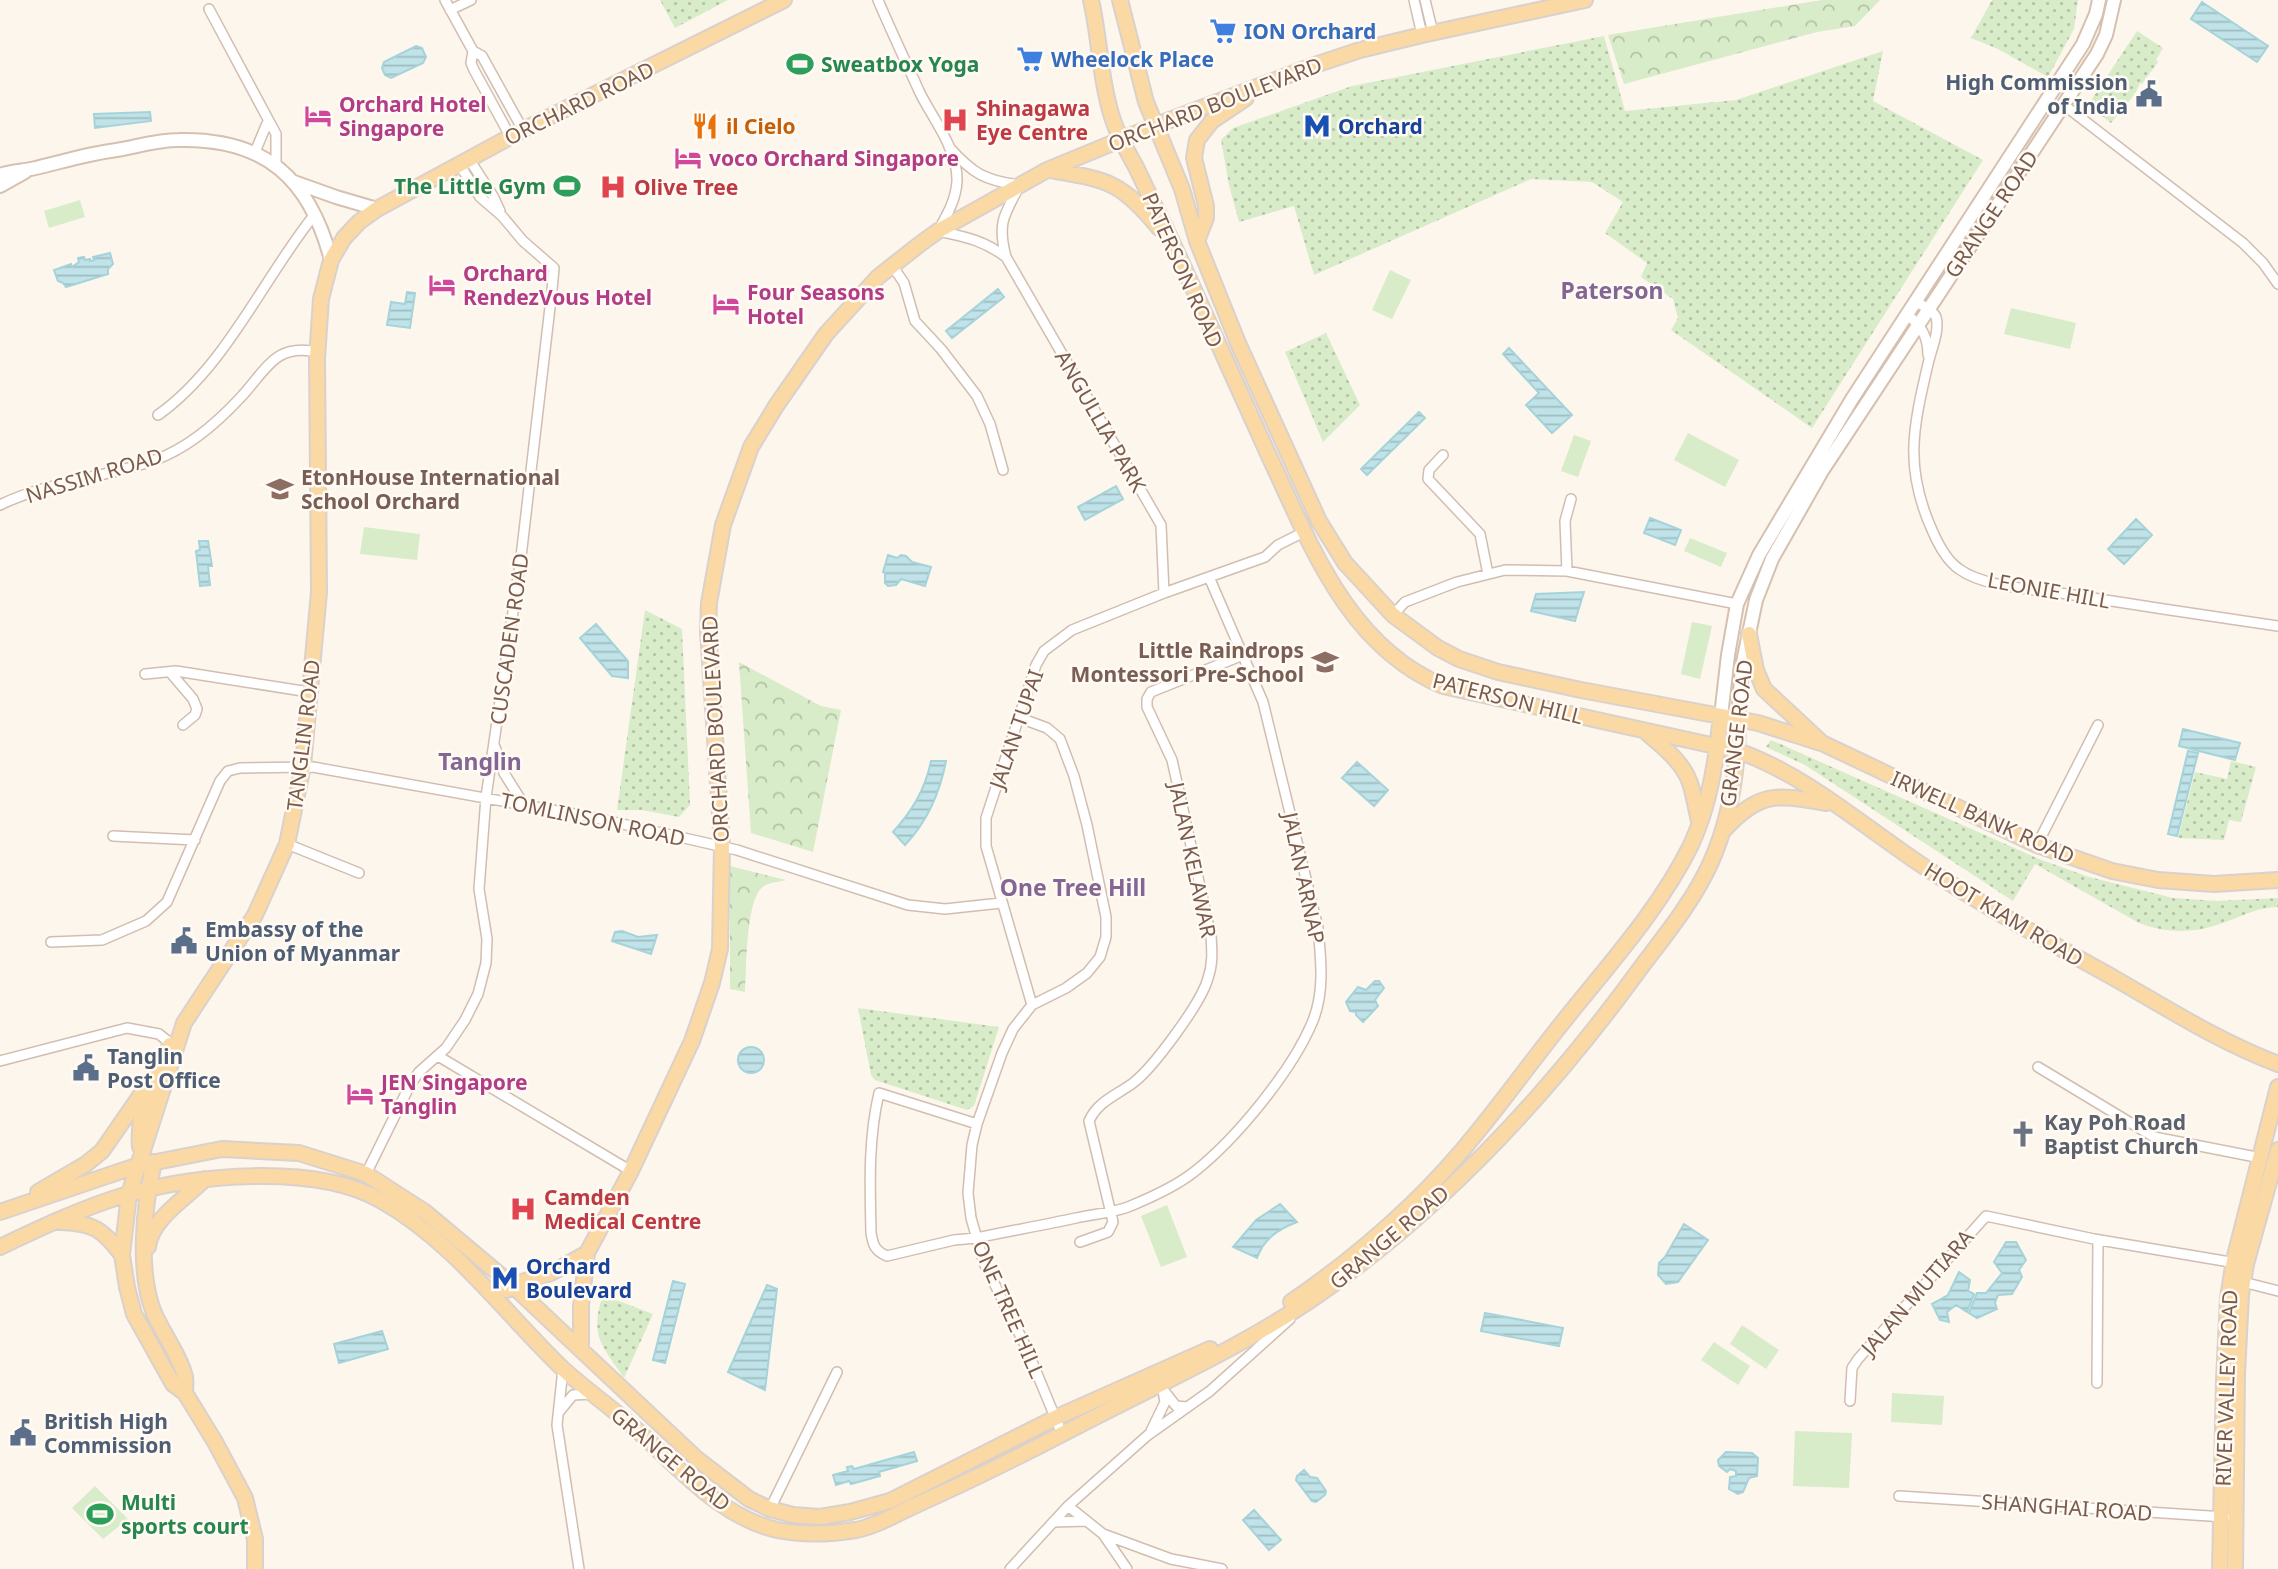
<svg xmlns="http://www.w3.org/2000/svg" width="2278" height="1569" viewBox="0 0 2278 1569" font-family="'Noto Sans',sans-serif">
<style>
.grass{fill:url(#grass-dots)}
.forest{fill:url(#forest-crowns)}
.park{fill:#d8ecc9}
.water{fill:url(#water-rules);stroke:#a5d3da;stroke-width:2}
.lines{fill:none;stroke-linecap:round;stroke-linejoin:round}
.street-casing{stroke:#d1beb0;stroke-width:12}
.secondary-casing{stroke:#d6c0b0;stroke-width:16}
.primary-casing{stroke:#dad1cd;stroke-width:18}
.street{stroke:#fff;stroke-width:9}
.secondary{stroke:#fff;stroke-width:12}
.primary{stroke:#fbd9a5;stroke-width:14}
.labels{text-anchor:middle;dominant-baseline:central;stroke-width:5;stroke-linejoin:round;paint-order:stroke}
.shop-label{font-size:21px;font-weight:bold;fill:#366cbe;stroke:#fffaf3;text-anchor:start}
.leisure-label{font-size:21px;font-weight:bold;fill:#27864d;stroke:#fffaf3;text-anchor:start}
.service-label{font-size:21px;font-weight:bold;fill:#4e5e75;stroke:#fffaf3;text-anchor:start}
.street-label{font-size:21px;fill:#7a5c4d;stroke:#fffaf3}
.hotel-label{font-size:21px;font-weight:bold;fill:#b23c85;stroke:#fffaf3;text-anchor:start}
.health-label{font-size:21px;font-weight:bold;fill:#be3a42;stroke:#fffaf3;text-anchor:start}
.food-label{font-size:21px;font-weight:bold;fill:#c56008;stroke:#fffaf3;text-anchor:start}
.transit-label{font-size:21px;font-weight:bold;fill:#164399;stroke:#fffaf3;text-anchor:start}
.education-label{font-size:21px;font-weight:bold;fill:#785e54;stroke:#fffaf3;text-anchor:start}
.worship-label{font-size:21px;font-weight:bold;fill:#5b616d;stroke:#fffaf3;text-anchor:start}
.neighbourhood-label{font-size:23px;font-weight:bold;fill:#846695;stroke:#fffaf3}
</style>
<defs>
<pattern id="grass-dots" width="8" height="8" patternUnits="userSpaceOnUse" patternTransform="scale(1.75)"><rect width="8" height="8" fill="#d8ecc9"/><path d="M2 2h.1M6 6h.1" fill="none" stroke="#b4c2a5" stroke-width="1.8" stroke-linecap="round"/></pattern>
<pattern id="forest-crowns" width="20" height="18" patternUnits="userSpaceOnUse" patternTransform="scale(1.75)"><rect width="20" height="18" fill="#d8ecc9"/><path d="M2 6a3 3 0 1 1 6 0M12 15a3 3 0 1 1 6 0" fill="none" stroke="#b4c2a5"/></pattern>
<pattern id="water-rules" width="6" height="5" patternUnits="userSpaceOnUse" patternTransform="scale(1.75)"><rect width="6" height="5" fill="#bfe3e8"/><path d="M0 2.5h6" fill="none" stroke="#a0bbbe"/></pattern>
</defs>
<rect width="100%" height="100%" fill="#fdf6ec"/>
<path class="grass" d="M660,0H728L675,28Z
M1992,0H2078L2074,29L2048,77L1998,49L1971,38Z
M2137,31L2163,48L2156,60L2158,62L2142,84L2140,83L2135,94L2111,123L2088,105Z
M1604,36L1625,111L1736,100L1883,51L1873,101L1983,160L1812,428L1671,330L1678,318L1673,299L1641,277L1647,263L1605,233L1623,202L1592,182L1531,179L1314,275L1294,206L1239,222L1229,185L1221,140L1233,128L1352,86Z
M1326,333L1360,405L1323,442L1285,352Z
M645,610L682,629L690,805L679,817L642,810H617Z
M1771,740L2039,859L2089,877L2173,898L2217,901L2278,898V907C2261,907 2246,914 2231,920C2199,933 2171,935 2139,923L2035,864L2013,901L1805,765L1766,747Z
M2231,761L2256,767L2241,822L2229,820L2224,840L2178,838L2195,772L2227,779Z
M858,1008L999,1027L974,1106L967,1110L875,1080L871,1075Z
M603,1295L653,1314L624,1378C602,1345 589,1336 603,1295Z"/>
<path class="forest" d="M1822,0H1880L1855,26L1817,32L1624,84L1608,35Z
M739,662L821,706L841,710L813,852L751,833Z
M730,866L786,880C780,882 770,882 764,886C745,898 747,970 745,992L730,989Z"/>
<path class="park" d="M80,200L85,217L49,228L44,211Z
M1390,270L1411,280L1392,319L1372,310Z
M2011,308L2076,323L2070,349L2004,334Z
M1688,433L1739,460L1725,487L1674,460Z
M1574,435L1591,441L1578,477L1561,471Z
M364,527L420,534L417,560L360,554Z
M1690,538L1727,553L1721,567L1684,551Z
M1692,622L1712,626L1700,679L1681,674Z
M1167,1205L1187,1257L1161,1267L1141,1216Z
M1742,1325L1779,1350L1766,1369L1730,1344Z
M1714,1342L1750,1366L1738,1385L1701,1360Z
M1892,1393L1944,1396L1942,1425L1891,1422Z
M1795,1431L1852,1433L1849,1488L1793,1486Z
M95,1486L128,1519L103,1539L72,1508Z"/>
<path class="water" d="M2202,2L2268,46L2257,62L2191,19Z
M416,46L422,48L426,57L423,63L391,78L385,75L382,68L384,62Z
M150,112L151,121L95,128L94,114Z
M110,253L113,264L108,269V274L66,287L63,283L58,281L54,270L71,264L72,267L79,262L78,258L84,257L85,260L90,259V261L94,260L93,257Z
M998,289L1004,297L952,338L946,331Z
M407,292L415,293L410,328L387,325L391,302L405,304Z
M1509,348L1572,415L1552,433L1526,405L1539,393L1503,354Z
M1419,412L1425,418L1367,475L1361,469Z
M1116,486L1123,499L1085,520L1078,507Z
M1650,518L1681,530L1675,545L1644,533Z
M2136,519L2152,535L2124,564L2108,549Z
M199,541H208L212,566H208L210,585L200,586L196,551L200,550Z
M888,555L897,558L901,555L906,556L912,562L931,567L925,586L901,579L896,585L888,586L885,583V573L883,572Z
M1584,592L1575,621L1531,611L1536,594Z
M596,624L628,661V678L612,676L580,638Z
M2183,729L2240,743L2235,760L2179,746Z
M2188,751L2198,753L2177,836L2168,834Z
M931,761H946C940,792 927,822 905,845L893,832C912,811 925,790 931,761Z
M1357,762L1388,790L1374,806L1342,778Z
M622,931L638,937L657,935L651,954L612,941L615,932Z
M1375,981H1379L1384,988L1375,1000L1378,1006L1363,1022L1356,1015V1012L1350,1011L1346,1002L1358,987L1366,990Z
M738 1060a13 13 0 1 1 26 0a13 13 0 1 1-26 0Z
M1280,1204L1297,1222C1279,1229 1264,1238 1257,1258L1233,1247L1256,1220Z
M1684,1224L1708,1240L1678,1282L1666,1284L1658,1275L1659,1263L1665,1257Z
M2006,1242H2016L2026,1260L2019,1270L2022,1277L2012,1294L1998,1295L1995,1303L1997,1309L1977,1318L1969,1313L1977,1293H1986L2002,1273L1994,1262Z
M1959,1272L1970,1280L1968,1291L1974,1294L1967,1312L1956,1305L1947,1312L1949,1322L1940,1320L1932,1304L1948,1295Z
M673,1281L685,1284L665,1363L653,1360Z
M767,1285L777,1289L765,1390L728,1372Z
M1485,1313L1563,1328L1559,1346L1481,1331Z
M382,1331L388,1349L339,1363L334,1344Z
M914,1452L917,1461L879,1472L880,1476L851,1484L849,1481L836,1485L833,1475L848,1471L847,1467L852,1466L854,1469Z
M1726,1452L1752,1453L1758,1458L1757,1476L1749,1478L1743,1492L1738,1494L1729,1489L1730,1477L1736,1476V1471L1730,1469L1727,1472L1719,1466L1718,1460Z
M1304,1470L1310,1477L1317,1478L1326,1491L1325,1495L1316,1502L1312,1501L1296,1480L1297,1476Z
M1254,1510L1281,1540L1269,1550L1243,1520Z"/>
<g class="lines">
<g class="street-casing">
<path id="street" d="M445,0L473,51L471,63L474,70L510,136
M878,0C891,31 906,62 920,93C933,119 958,150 957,181C956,200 947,215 938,231C966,237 983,240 1006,257
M1414,0L1422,35
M1425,0L1433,33
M209,9L276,134V165
M450,10L471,0
M473,51L482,56L523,130
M2064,105L2243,243L2263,263L2278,284
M949,147C972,173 985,181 1020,185C1004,215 997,223 1006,257L1161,525L1164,593
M255,152L268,121
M469,159L493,196L500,211
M892,265L904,283L915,321L941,349L977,396L990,424L1003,470
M1915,301C1921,305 1933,310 1936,317C1940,331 1931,350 1928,364C1913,428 1904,468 1932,530C1938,544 1946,560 1959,569C1985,588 2036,589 2067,594C2137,605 2208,616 2278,626
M1906,314C1921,325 1928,336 1928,355
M158,415C226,367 264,277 315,214
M1443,455L1429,470L1428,479L1480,534L1488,574
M0,505C49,481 104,478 155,460C188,448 217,423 241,397C267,369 275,343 317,352
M1567,571L1565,521L1571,499
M1393,615L1405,602L1457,582L1505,570L1567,571L1737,604
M170,672L193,699L197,709L195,715L183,725
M145,674L176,671L309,692
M1020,718L1047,728L1060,739L1074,776L1087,825L1106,917V937L1100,957L1087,973L1066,988L1032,1005L1013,1029L1002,1053L977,1124L972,1145L968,1193L971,1218L984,1263L1026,1347L1062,1434
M495,747L504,773L524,805
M113,836L195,840
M287,844L359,873
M2037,845L2098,725
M51,942L102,940L146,921L167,902L220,781L228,771L240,768L313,767L596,818L737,850L908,905L945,909L1001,903
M1032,1005L986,846V818L1036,665L1044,651L1072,630L1164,593L1265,557L1278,545L1304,532
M438,1056L631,1171
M0,1061L127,1028L159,1034L170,1043
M2038,1067L2154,1137L2261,1158
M977,1124L879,1093C868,1140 870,1185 871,1233C873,1245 875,1251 887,1256L954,1240L976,1238C1010,1231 1043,1225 1076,1218C1093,1214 1112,1213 1128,1207C1150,1198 1175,1187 1194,1172C1236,1139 1291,1072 1312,1023C1325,993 1321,959 1318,928L1263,702L1209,577
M366,1174L409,1087L419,1072L446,1048L465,1020L478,994L486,963L487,939L479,889L486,797L521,557L552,290L554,268L523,241L502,216L480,197L459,164
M1080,1242L1108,1232L1113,1222L1089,1121C1098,1101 1117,1095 1133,1083C1153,1068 1202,1002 1208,978C1213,964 1212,951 1211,936L1172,760L1147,707V699L1151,692L1243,655
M2239,1281L2278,1291
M563,1369L557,1425L579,1569
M2097,1383L2098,1240
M1165,1392L1176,1406L1187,1407
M1850,1401L1852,1368L1858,1359L1986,1216L2094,1239L2236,1263
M559,1412L573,1395L593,1394
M1151,1431L1165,1402L1162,1385
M1899,1496L2225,1517
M1068,1506L1103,1534L1171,1559L1222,1569
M770,1509L837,1372
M1053,1522L1087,1521
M1103,1534L1127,1569
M1010,1569L1068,1506L1148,1435L1210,1391L1290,1319"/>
</g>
<g class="secondary-casing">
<path id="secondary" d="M0,175C10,171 21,171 31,169C58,163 83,155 110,151C133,148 155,140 179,140C265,138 310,179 331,260
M294,182L336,197L377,209
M0,186L25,172
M1721,716L1728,655L1737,604L1759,555L1852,399L2083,44L2096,14L2099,0
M1738,719L1742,667L1756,600L1772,559L1822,471L2097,54L2106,35L2114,0"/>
</g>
<g class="primary-casing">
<path id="primary" d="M1091,0C1100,39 1100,81 1113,120C1118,136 1128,152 1136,167C1152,201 1169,234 1184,268C1212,330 1240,393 1269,456C1310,543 1347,646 1443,686L1738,751C1808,776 1865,828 1926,868C1987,908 2051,943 2114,978C2168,1009 2220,1042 2278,1064
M1120,0L1146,102L1182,189L1197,241L1238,343L1319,521L1345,563L1393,615L1438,648L1459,659L1498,672L1581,690L1758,723L1824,744L2037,845L2112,871L2158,880L2214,884L2278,880
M1049,170C1107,180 1120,180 1159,228
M1197,241L1206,218V206L1194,158L1197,140L1212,121L1246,98
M1749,634L1756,670L1764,689L1821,742
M1647,733C1663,747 1683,762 1690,783C1694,795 1696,809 1699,821
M1725,829C1761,790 1778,795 1826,803
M140,1147C137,1107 152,1080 170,1045
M154,1162C144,1206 137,1271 154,1313C162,1332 181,1358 185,1377C186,1382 185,1388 185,1393
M38,1192L86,1164L102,1151L154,1076
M0,1212L136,1166L222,1149L299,1153L366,1174L425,1212L512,1285L697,1459L749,1499L770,1509L793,1515L820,1517L850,1512L890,1501L1055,1418L1210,1349
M62,1222C94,1223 103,1230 122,1255
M0,1247C40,1228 82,1208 125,1195C195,1175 314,1163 380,1200C452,1240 503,1311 562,1368C587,1391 615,1410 640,1433C681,1470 721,1517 777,1530C802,1535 831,1534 856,1530C877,1526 898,1513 918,1504C970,1481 1020,1456 1070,1430C1154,1386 1241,1348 1318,1295C1445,1207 1552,1090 1642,966C1667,933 1694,900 1711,862C1731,817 1738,769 1738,719
M148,1247C151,1219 186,1198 205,1179
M507,1290L512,1285L551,1273L587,1253
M1291,1302C1361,1254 1426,1197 1479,1130C1509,1093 1537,1054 1567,1017C1611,962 1660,908 1691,845C1710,804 1716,761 1721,716
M581,1349V1306L587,1253L631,1171L692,1041L712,983L720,949L722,846L708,631L709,603L723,525L751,447L776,406L826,334L878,277L920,244L938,231L1047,170L1154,126L1315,65L1360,50L1422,35L1585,0
M255,1569V1539L245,1498L215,1442L185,1393L173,1384L134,1314L127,1287L122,1255L129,1194L184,1023L255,915L287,844L303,766L319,592L317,358L321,299L331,260L344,238L359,222L377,209L523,130L784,0
M2220,1569L2224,1380L2228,1298L2234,1260L2278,1087
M2235,1569L2237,1374L2241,1295L2246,1264L2278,1150"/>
</g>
<use href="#street" class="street"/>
<use href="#secondary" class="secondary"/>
<use href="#primary" class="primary"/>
</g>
<defs>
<g id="supermarket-bare" transform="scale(2.1)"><path d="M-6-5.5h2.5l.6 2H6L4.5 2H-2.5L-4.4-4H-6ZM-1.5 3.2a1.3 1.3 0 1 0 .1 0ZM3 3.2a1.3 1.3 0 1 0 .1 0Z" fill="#3f7fe0" stroke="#fffaf3" stroke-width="2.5" paint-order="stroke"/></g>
<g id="stadium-bare" transform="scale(2.1)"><path d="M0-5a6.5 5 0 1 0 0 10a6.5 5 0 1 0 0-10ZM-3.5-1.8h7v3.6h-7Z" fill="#2e9e5b" stroke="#fffaf3" stroke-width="2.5" paint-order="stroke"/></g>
<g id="civic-bare" transform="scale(2.1)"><path d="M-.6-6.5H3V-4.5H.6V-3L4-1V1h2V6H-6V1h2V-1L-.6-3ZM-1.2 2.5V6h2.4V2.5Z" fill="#5c6f8a" stroke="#fffaf3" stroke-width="2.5" paint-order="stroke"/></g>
<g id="hotel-bare" transform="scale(2.1)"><path d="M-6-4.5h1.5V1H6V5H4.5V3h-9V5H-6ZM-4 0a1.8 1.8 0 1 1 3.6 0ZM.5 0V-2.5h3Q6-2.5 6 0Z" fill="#d1479c" stroke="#fffaf3" stroke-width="2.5" paint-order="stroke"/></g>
<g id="hospital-bare" transform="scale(2.1)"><path d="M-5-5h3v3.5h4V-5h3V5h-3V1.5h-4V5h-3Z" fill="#e0444e" stroke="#fffaf3" stroke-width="2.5" paint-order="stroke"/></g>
<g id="restaurant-bare" transform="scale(2.1)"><path d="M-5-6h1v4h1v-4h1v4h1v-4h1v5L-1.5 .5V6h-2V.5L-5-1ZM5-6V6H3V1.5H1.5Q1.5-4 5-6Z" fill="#e8710a" stroke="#fffaf3" stroke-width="2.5" paint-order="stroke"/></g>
<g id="metro-bare" transform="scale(2.1)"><path d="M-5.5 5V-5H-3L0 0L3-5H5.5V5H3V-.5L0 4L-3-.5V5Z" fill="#1a4fb4" stroke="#fffaf3" stroke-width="2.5" paint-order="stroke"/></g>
<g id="school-bare" transform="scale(2.1)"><path d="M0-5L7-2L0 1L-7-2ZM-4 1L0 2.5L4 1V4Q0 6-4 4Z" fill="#8d6e63" stroke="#fffaf3" stroke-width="2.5" paint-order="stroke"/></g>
<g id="church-bare" transform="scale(2.1)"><path d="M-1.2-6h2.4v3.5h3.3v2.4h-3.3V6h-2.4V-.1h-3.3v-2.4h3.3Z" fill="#6b7280" stroke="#fffaf3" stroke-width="2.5" paint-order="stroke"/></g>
</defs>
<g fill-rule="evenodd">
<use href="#supermarket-bare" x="1223" y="31"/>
<use href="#supermarket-bare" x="1030" y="59"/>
<use href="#stadium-bare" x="800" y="64"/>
<use href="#civic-bare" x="2149" y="94"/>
<use href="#hotel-bare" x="318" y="116"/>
<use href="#hospital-bare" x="955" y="120"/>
<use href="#restaurant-bare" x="705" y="126"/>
<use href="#metro-bare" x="1317" y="126"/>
<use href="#hotel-bare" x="688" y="158"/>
<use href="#stadium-bare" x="567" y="186"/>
<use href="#hospital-bare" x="613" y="187"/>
<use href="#hotel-bare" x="442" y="285"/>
<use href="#hotel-bare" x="726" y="304"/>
<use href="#school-bare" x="280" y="489"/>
<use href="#school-bare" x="1325" y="662"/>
<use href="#civic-bare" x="184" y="941"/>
<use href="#civic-bare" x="86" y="1068"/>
<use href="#hotel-bare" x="360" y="1094"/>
<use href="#church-bare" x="2023" y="1134"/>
<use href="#hospital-bare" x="523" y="1209"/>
<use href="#metro-bare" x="505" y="1278"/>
<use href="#civic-bare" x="23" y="1433"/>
<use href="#stadium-bare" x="100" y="1514"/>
</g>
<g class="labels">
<g class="shop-label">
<text x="1244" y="31">ION Orchard</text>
<text x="1051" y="59">Wheelock Place</text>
</g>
<g class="leisure-label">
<text x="821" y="64">Sweatbox Yoga</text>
<text x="546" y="186" text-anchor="end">The Little Gym</text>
<text x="121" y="1502">Multi<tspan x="121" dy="24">sports court</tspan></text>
</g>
<g class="service-label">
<text x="2128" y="82" text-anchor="end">High Commission<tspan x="2128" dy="24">of India</tspan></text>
<text x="205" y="929">Embassy of the<tspan x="205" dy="24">Union of Myanmar</tspan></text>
<text x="107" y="1056">Tanglin<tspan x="107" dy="24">Post Office</tspan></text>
<text x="44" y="1421">British High<tspan x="44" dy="24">Commission</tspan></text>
</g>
<g class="street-label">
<text transform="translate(579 103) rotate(-26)">ORCHARD ROAD</text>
<text transform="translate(1215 104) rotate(-21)">ORCHARD BOULEVARD</text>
<text transform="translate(1991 214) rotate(-56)">GRANGE ROAD</text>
<text transform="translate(1183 270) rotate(66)">PATERSON ROAD</text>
<text transform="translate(1101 421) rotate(60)">ANGULLIA PARK</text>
<text transform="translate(94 475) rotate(-17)">NASSIM ROAD</text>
<text transform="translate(2049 590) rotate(10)">LEONIE HILL</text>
<text transform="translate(509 639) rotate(-82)">CUSCADEN ROAD</text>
<text transform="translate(1508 698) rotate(14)">PATERSON HILL</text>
<text transform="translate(715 729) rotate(-93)">ORCHARD BOULEVARD</text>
<text transform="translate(1016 729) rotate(-71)">JALAN TUPAI</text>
<text transform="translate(1736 733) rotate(-83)">GRANGE ROAD</text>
<text transform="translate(303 735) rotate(-83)">TANGLIN ROAD</text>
<text transform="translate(1983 817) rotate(24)">IRWELL BANK ROAD</text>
<text transform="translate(593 819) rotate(12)">TOMLINSON ROAD</text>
<text transform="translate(1193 860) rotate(78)">JALAN KELAWAR</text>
<text transform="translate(1304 878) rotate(78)">JALAN ARNAP</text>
<text transform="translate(2004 914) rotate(31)">HOOT KIAM ROAD</text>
<text transform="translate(1389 1237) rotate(-40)">GRANGE ROAD</text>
<text transform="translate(1917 1292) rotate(-49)">JALAN MUTIARA</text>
<text transform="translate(1009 1309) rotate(66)">ONE TREE HILL</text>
<text transform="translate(2226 1388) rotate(-88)">RIVER VALLEY ROAD</text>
<text transform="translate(671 1459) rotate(40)">GRANGE ROAD</text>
<text transform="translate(2067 1507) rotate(4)">SHANGHAI ROAD</text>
</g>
<g class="hotel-label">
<text x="339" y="104">Orchard Hotel<tspan x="339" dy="24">Singapore</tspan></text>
<text x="709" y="158">voco Orchard Singapore</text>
<text x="463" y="273">Orchard<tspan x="463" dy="24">RendezVous Hotel</tspan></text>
<text x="747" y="292">Four Seasons<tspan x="747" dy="24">Hotel</tspan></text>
<text x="381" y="1082">JEN Singapore<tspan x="381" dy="24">Tanglin</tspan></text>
</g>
<g class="health-label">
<text x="976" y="108">Shinagawa<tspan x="976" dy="24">Eye Centre</tspan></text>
<text x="634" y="187">Olive Tree</text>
<text x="544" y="1197">Camden<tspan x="544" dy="24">Medical Centre</tspan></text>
</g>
<g class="food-label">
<text x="726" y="126">il Cielo</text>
</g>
<g class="transit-label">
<text x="1338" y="126">Orchard</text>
<text x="526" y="1266">Orchard<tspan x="526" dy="24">Boulevard</tspan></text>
</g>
<g class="education-label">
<text x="301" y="477">EtonHouse International<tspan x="301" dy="24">School Orchard</tspan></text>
<text x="1304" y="650" text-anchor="end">Little Raindrops<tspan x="1304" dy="24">Montessori Pre-School</tspan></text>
</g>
<g class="worship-label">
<text x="2044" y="1122">Kay Poh Road<tspan x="2044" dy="24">Baptist Church</tspan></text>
</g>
<g class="neighbourhood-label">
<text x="1612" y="290">Paterson</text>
<text x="480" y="761">Tanglin</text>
<text x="1073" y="887">One Tree Hill</text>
</g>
</g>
</svg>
